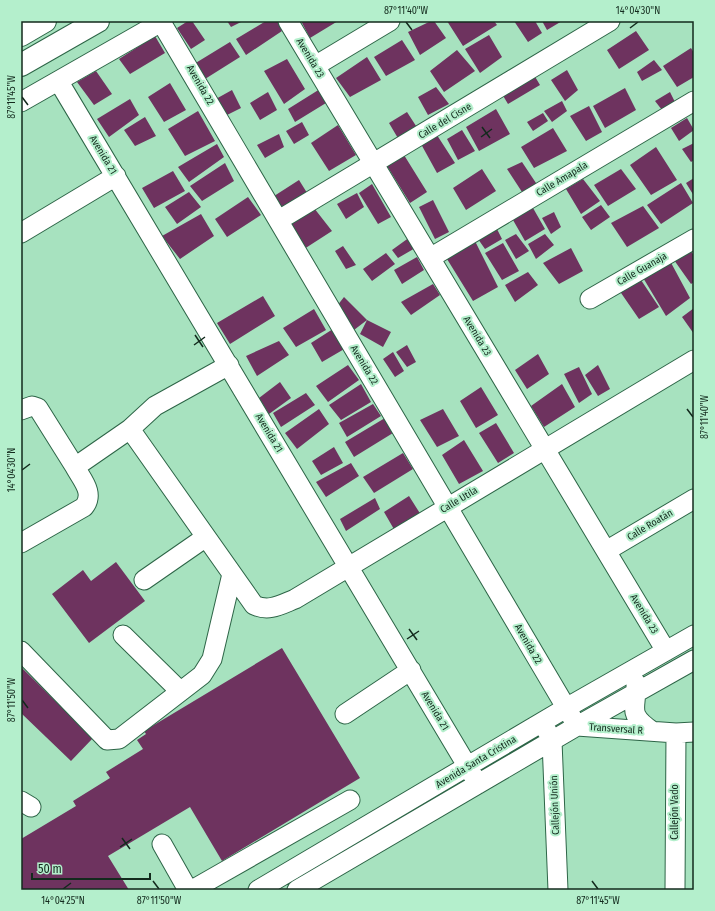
<svg xmlns="http://www.w3.org/2000/svg" width="715" height="911" viewBox="0 0 715 911" font-family="'Fira Sans Condensed',sans-serif">
<style>
.building{fill:#6e335f}
.lines{fill:none;stroke-linecap:round;stroke-linejoin:round}
.minor-casing{stroke:#2d6547;stroke-width:21}
.highway-casing{stroke:#2d6547;stroke-width:24}
.minor{stroke:#fff;stroke-width:19}
.highway{stroke:#fff;stroke-width:22}
.ticks{fill:none;stroke:#132a1d;stroke-width:1.5}
.labels{text-anchor:middle;dominant-baseline:central;stroke-width:4;stroke-linejoin:round;paint-order:stroke}
.street-label{font-size:10px;fill:#132a1d;stroke:#b4efcc}
.neatline{fill:none;stroke:#132a1d;stroke-width:1.5}
.ticks-label{font-size:10px;text-anchor:middle;fill:#132a1d}
</style>
<rect width="100%" height="100%" fill="#a7e2bf"/>
<path class="building" d="M188,21H192L205,40L191,49L177,28Z
M227,21H243L231,27Z
M266,21H278L282,31L246,55L236,39Z
M301,21H338L310,38Z
M431,21H434L446,38L420,55L408,32Z
M447,21H494L497,25L463,46Z
M514,21H535L542,33L528,42Z
M542,21H562L547,30Z
M636,31L649,50L619,69L607,50Z
M489,35L502,57L480,73L465,49Z
M155,36L165,53L130,74L119,59Z
M402,40L415,60L386,76L374,57Z
M230,42L240,57L205,79L194,64Z
M691,48L694,53V77L677,87L663,66Z
M457,50L475,71L444,92L430,71Z
M367,57L381,80L350,97L336,78Z
M287,59L305,89L284,104L264,71Z
M654,60L662,70L642,81L637,72Z
M567,70L578,90L565,101L551,80Z
M96,71L112,94L94,105L77,82Z
M534,75L540,85L508,104L502,94Z
M170,83L186,110L164,122L148,97Z
M436,87L449,104L428,115L418,97Z
M625,88L636,110L605,128L593,106Z
M320,89L326,103L295,122L288,109Z
M232,90L241,108L223,117L214,100Z
M268,92L277,110L260,120L250,103Z
M670,92L675,102L662,110L655,101Z
M130,99L139,115L109,137L97,119Z
M562,101L567,111L552,122L544,111Z
M589,106L602,132L586,141L570,116Z
M496,109L510,134L479,151L466,127Z
M198,111L215,141L185,156L168,129Z
M407,112L418,129L399,140L389,123Z
M543,113L548,121L533,131L527,122Z
M145,117L156,136L135,146L124,130Z
M687,118L694,130L679,141L671,128Z
M302,122L309,135L294,144L286,131Z
M338,125L356,155L329,171L311,143Z
M553,128L567,151L534,168L521,147Z
M462,130L475,151L458,160L447,139Z
M435,132L455,163L437,173L421,144Z
M279,134L284,147L265,158L257,145Z
M694,143V160L691,162L682,149Z
M217,144L224,157L189,182L178,167Z
M656,147L677,180L651,195L630,165Z
M404,155L427,192L410,203L387,166Z
M522,162L538,186L522,192L507,169Z
M225,163L234,181L202,201L190,186Z
M482,169L496,191L466,210L453,188Z
M621,169L636,189L608,206L594,185Z
M173,171L185,191L154,208L142,188Z
M694,178V196L686,183Z
M583,179L600,201L581,214L566,189Z
M299,180L309,196L281,213L271,198Z
M681,183L693,203L661,224L647,205Z
M372,184L391,217L378,224L359,193Z
M189,192L201,207L177,224L165,207Z
M357,193L364,207L346,219L337,204Z
M248,197L261,215L227,237L215,219Z
M433,200L449,232L435,239L419,207Z
M601,205L610,217L591,230L582,217Z
M643,206L659,228L627,247L611,223Z
M314,208L332,231L301,251L285,226Z
M533,208L545,229L525,241L513,220Z
M554,212L561,227L551,234L542,218Z
M201,214L214,236L180,259L162,236Z
M496,227L502,239L485,249L478,239Z
M516,234L529,251L516,259L505,240Z
M545,234L554,245L536,259L528,244Z
M410,237L417,247L398,258L392,250Z
M475,241L498,287L473,301L447,259Z
M503,243L519,271L502,280L485,253Z
M343,246L356,265L346,269L335,251Z
M571,248L583,271L559,284L543,263Z
M690,249L694,256V282L691,284L674,260Z
M386,253L395,264L372,281L363,269Z
M417,257L424,270L402,284L394,270Z
M669,259L690,298L666,316L642,276Z
M528,272L538,285L515,302L505,285Z
M639,277L659,307L639,319L619,290Z
M433,284L440,295L411,315L401,302Z
M263,296L275,316L230,344L217,323Z
M344,297L367,320L354,330L337,306Z
M694,308V334L682,317Z
M314,309L326,330L296,347L283,328Z
M367,320L391,332L383,347L360,334Z
M333,329L346,348L322,362L311,343Z
M279,341L289,355L257,376L246,356Z
M407,345L416,362L407,367L396,352Z
M393,352L404,371L395,377L383,359Z
M538,354L549,374L527,389L515,370Z
M348,365L359,380L328,402L316,386Z
M598,365L610,389L598,396L585,375Z
M579,367L592,394L579,403L564,374Z
M280,382L291,398L269,414L259,398Z
M361,384L371,402L341,420L329,405Z
M562,384L575,407L544,427L531,406Z
M481,387L498,415L476,428L460,401Z
M306,393L315,405L281,427L273,413Z
M373,404L381,416L347,437L339,423Z
M319,409L329,424L297,449L285,433Z
M443,409L459,436L437,447L420,420Z
M385,418L393,433L354,457L345,442Z
M496,423L514,453L498,463L479,433Z
M464,440L483,471L459,484L442,455Z
M334,447L343,463L321,475L312,461Z
M403,453L413,469L374,493L363,477Z
M351,463L359,476L326,497L316,482Z
M409,496L421,515L395,531L384,512Z
M375,498L380,509L346,531L340,519Z
M116,562L145,601L89,643L52,594L83,570L91,581Z
M282,648L360,778L222,861L190,807L108,856L129,890H21V839L76,806L73,801L110,778L106,772L143,749L137,740L146,734L144,731Z
M21,667L93,738L71,761L21,713Z"/>
<g class="lines">
<g class="minor-casing">
<path id="minor" d="M288,21L666,651
M161,22L577,726L676,733L694,732
M315,66L390,21
M59,82L478,784
M21,102L163,21
M279,220L610,21
M21,233L116,176
M430,258L694,101
M590,299L694,239
M21,410L32,406L38,408L75,467
M130,429L254,605C269,612 280,605 295,599L694,360
M21,543L84,507C95,493 82,480 75,467L130,429L155,406L229,365
M606,551L694,499
M144,580L206,537
M123,635L180,691
M21,651L107,740L119,739L202,675L212,659L232,574
M636,683C637,709 626,713 652,731
M345,714L411,670
M547,731L552,741L558,890
M21,801L31,807
M162,844L188,890
M192,890L350,800
M258,890L566,708L694,635
M297,890L577,726L694,660
M675,890L676,733"/>
</g>
<g class="highway-casing">
<path id="highway" d="M21,35L45,21
M21,65L98,21"/>
</g>
<use href="#minor" class="minor"/>
<use href="#highway" class="highway"/>
</g>
<path class="ticks" d="M406,22L412,30M630,28L638,22M22,97L28,105M482,127L490,138M481,137L492,129M195,335L203,347M194,345L205,337M687,409L693,417M22,470L30,464M409,629L417,640M407,639L419,631M22,700L28,708M122,838L130,849M120,847L132,839M153,881L159,889M592,881L598,889M63,889L71,883"/>
<g class="labels">
<g class="street-label">
<text transform="translate(310 58) rotate(59)">Avenida 23</text>
<text transform="translate(200 85) rotate(60)">Avenida 22</text>
<text transform="translate(445 121) rotate(-31)">Calle del Cisne</text>
<text transform="translate(103 155) rotate(59)">Avenida 21</text>
<text transform="translate(562 179) rotate(-31)">Calle Amapala</text>
<text transform="translate(642 269) rotate(-30)">Calle Guanaja</text>
<text transform="translate(477 336) rotate(59)">Avenida 23</text>
<text transform="translate(364 365) rotate(59)">Avenida 22</text>
<text transform="translate(269 433) rotate(59)">Avenida 21</text>
<text transform="translate(459 500) rotate(-31)">Calle Utila</text>
<text transform="translate(650 525) rotate(-31)">Calle Roatán</text>
<text transform="translate(644 614) rotate(59)">Avenida 23</text>
<text transform="translate(528 644) rotate(60)">Avenida 22</text>
<text transform="translate(435 711) rotate(59)">Avenida 21</text>
<text transform="translate(616 729) rotate(4)">Transversal R</text>
<text transform="translate(476 762) rotate(-31)">Avenida Santa Cristina</text>
<text transform="translate(555 805) rotate(-92)">Callejón Unión</text>
<text transform="translate(675 812) rotate(-90)">Callejón Vado</text>
</g>
</g>
<rect width="715" height="911" fill="none" stroke="#b4efcc" stroke-width="44"/>
<path d="M32 873v6h118v-6" fill="none" stroke="#132a1d" stroke-width="2"/>
<text x="38" y="873" font-size="12" fill="#132a1d" stroke="#b4efcc" stroke-width="3" paint-order="stroke">50 m</text>
<rect x="22" y="22" width="671" height="867" class="neatline"/>
<g class="ticks-label">
<text x="406" y="14">87°11'40"W</text>
<text x="638" y="14">14°04'30"N</text>
<text transform="translate(11 97) rotate(-90)" y="4">87°11'45"W</text>
<text transform="translate(704 417) rotate(-90)" y="4">87°11'40"W</text>
<text transform="translate(11 470) rotate(-90)" y="4">14°04'30"N</text>
<text transform="translate(11 700) rotate(-90)" y="4">87°11'50"W</text>
<text x="63" y="904">14°04'25"N</text>
<text x="159" y="904">87°11'50"W</text>
<text x="598" y="904">87°11'45"W</text>
</g>
</svg>
